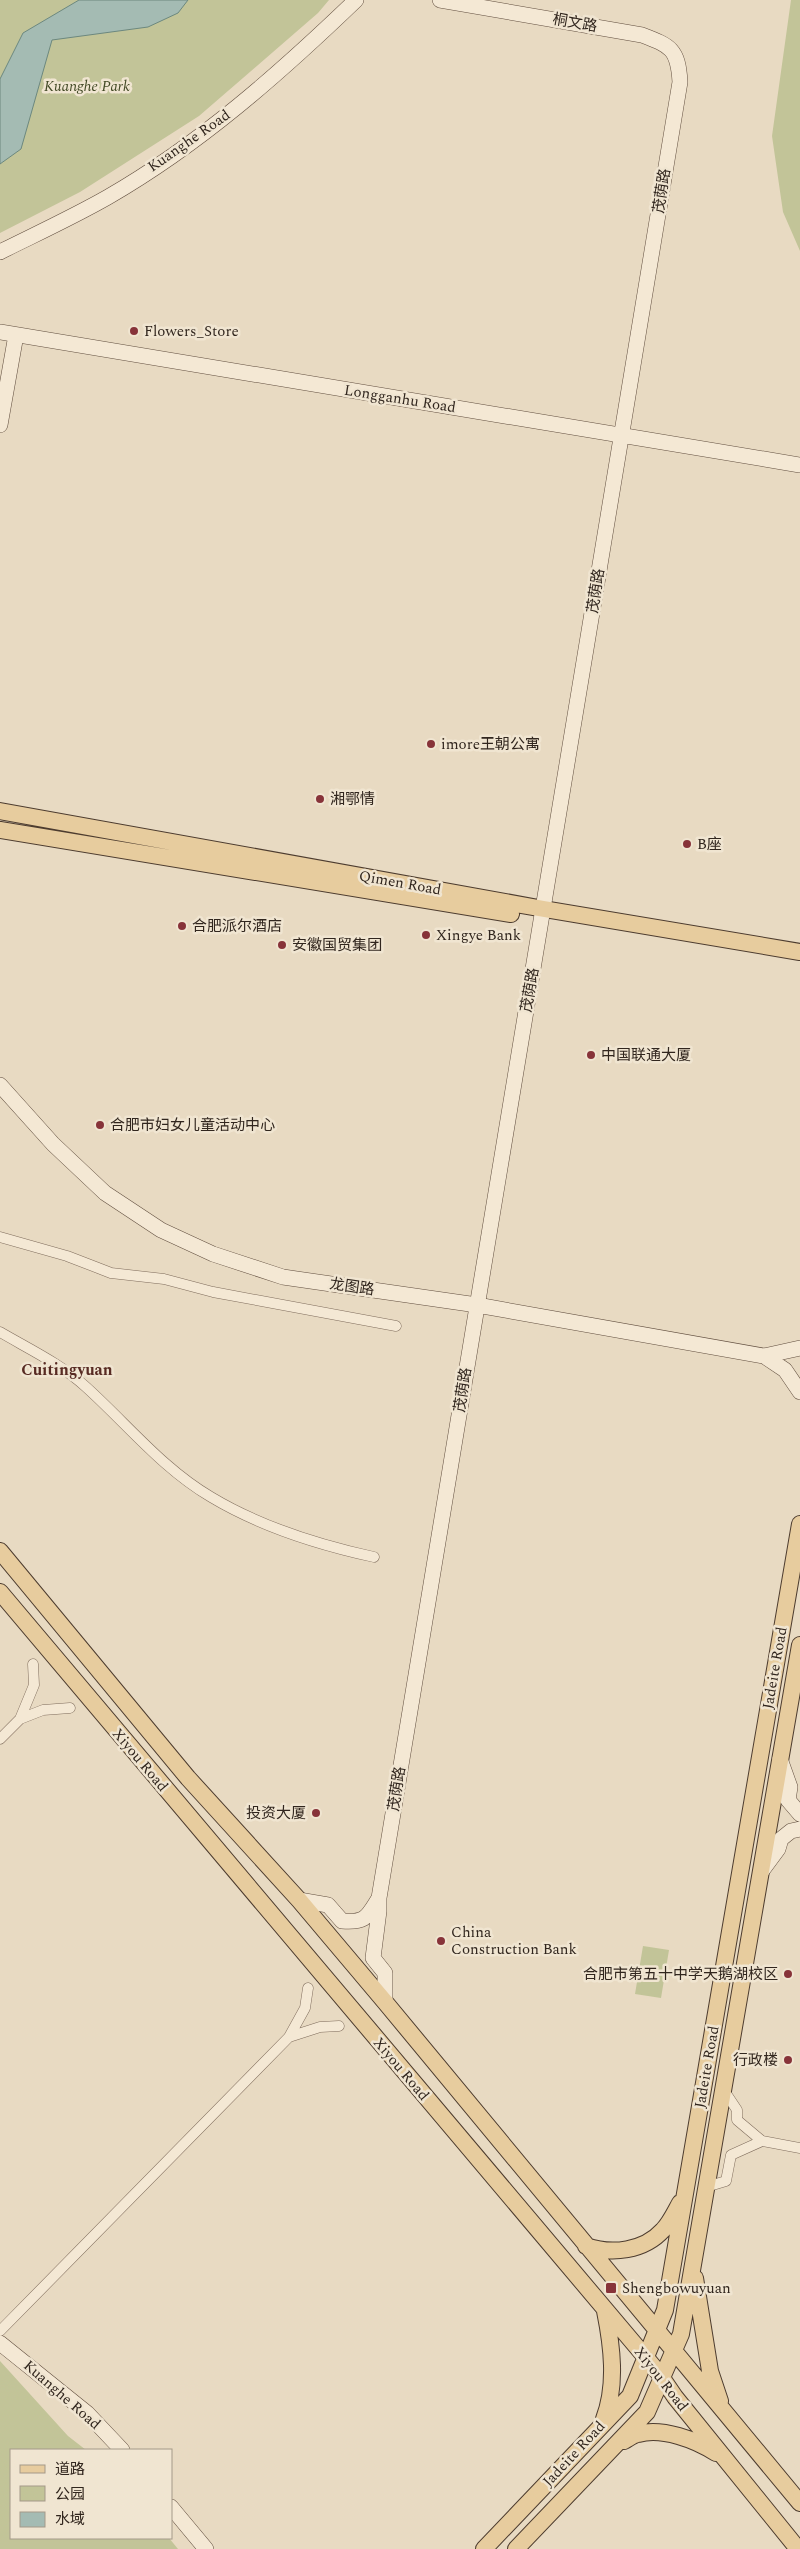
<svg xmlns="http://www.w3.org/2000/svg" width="800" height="2549" viewBox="0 0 800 2549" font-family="Spectral,'Noto Sans SC',serif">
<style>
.green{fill:#c2c498}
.water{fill:#a4bbb3;stroke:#6c887f}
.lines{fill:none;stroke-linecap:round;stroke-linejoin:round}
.street-casing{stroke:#7f6c5c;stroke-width:11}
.secondary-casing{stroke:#614e3f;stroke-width:16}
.primary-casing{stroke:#4d3c2f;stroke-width:18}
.street{stroke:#f4e8d4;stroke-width:10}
.secondary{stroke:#f4e8d4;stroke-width:15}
.primary{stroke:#e7cc9e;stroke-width:16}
.poi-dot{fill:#873339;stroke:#f0e5d1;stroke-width:2}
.labels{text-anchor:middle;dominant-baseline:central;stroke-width:5;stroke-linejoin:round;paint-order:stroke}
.street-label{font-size:15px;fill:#31261e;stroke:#f0e5d1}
.park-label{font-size:15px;font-style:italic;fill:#444b27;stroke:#f0e5d1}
.poi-label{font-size:15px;fill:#31261e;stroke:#f0e5d1;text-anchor:start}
.neighbourhood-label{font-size:16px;font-weight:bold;fill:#582b23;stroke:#f0e5d1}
</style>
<rect width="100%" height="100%" fill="#e8dac2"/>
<path class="green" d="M0,0H329L318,13L199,116L80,192L0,233Z
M791,0H800V251L783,212L772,136Z
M643,1946L669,1950L661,1998L635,1994Z
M0,2361L68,2436L86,2450H11V2538H169L178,2549H0Z"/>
<path class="water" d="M79,0H188L178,13L148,27L52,40L21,149L0,164V79L23,33Z"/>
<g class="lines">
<g class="street-casing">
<path id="street" d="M0,1237L67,1256L111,1273L164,1279L213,1292L396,1326
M0,1332C29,1349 61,1364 86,1387C127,1424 163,1469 211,1497C261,1527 319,1545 374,1557
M33,1664L34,1685L20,1719L43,1710L70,1708
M0,1739L20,1719
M308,1988L305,2008L289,2037L320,2027L339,2026
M762,2141L800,2148
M706,2187L726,2181L731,2155L762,2141L737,2120V2110L723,2089
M0,2331L289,2037"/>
</g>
<g class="secondary-casing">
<path id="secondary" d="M0,252C36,234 73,217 108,197C200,144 280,73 356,0
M0,332L800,465
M0,425L16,335
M0,1085L53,1144L105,1193L161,1230L213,1254L283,1277L477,1305L764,1356
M800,1348L764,1356L785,1370L800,1392
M780,1759L790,1787L788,1800L800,1814
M761,1872L778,1849L781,1839L791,1831L800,1829
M379,1898L680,82C678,49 671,46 642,35L440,0
M299,1900L328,1905L342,1921C366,1923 367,1917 379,1898V1911L373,1958L385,1973V2002
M0,2343L87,2413L122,2450
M171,2507L206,2549"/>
</g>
<g class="primary-casing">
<path id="primary" d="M0,811L544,909L800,952
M0,830L511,914
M0,1551L188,1778L299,1900L385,2002L800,2503
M0,1592L658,2372L675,2397L798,2549
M586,2246C612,2255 644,2251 663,2230C670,2223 675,2212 680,2203
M695,2278L710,2371L720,2401
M604,2419C617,2385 612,2346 605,2311
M624,2441C628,2439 633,2435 638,2434C662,2427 696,2440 716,2453
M484,2549L630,2396L665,2310L800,1524
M516,2549L647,2412L681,2334L800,1645"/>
</g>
<use href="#street" class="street"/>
<use href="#secondary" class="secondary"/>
<use href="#primary" class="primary"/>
</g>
<g class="poi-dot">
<circle cx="134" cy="331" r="5"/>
<circle cx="431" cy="744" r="5"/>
<circle cx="320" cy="799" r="5"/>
<circle cx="687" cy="844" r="5"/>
<circle cx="182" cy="926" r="5"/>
<circle cx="426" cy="935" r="5"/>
<circle cx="282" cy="945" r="5"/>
<circle cx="591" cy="1055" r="5"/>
<circle cx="100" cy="1125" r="5"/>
<circle cx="316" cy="1813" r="5"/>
<circle cx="441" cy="1941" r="5"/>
<circle cx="788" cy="1974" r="5"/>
<circle cx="788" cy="2060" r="5"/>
<rect x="605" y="2282" width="12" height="12" rx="2.5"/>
</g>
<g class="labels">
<g class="street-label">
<text transform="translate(575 23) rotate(10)">桐文路</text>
<text transform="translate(189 141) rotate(-35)">Kuanghe Road</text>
<text transform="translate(662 191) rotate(-81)">茂荫路</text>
<text transform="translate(400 399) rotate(9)">Longganhu Road</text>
<text transform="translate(596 591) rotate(-81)">茂荫路</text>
<text transform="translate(400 883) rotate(10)">Qimen Road</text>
<text transform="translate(530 990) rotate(-80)">茂荫路</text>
<text transform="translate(352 1287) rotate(8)">龙图路</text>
<text transform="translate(463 1390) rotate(-81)">茂荫路</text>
<text transform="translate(775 1668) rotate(-80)">Jadeite Road</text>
<text transform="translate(140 1760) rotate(50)">Xiyou Road</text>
<text transform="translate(397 1789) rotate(-81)">茂荫路</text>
<text transform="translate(707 2067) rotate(-80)">Jadeite Road</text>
<text transform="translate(401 2069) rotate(50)">Xiyou Road</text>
<text transform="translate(661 2379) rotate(52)">Xiyou Road</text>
<text transform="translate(62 2395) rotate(41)">Kuanghe Road</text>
<text transform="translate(574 2454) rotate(-47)">Jadeite Road</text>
</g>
<g class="park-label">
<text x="87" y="86">Kuanghe Park</text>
</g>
<g class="poi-label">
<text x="144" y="331">Flowers_Store</text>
<text x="441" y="744">imore王朝公寓</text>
<text x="330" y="799">湘鄂情</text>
<text x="697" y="844">B座</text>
<text x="192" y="926">合肥派尔酒店</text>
<text x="436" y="935">Xingye Bank</text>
<text x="292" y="945">安徽国贸集团</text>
<text x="601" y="1055">中国联通大厦</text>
<text x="110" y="1125">合肥市妇女儿童活动中心</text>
<text x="306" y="1813" text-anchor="end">投资大厦</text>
<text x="451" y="1932">China<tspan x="451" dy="17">Construction Bank</tspan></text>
<text x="778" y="1974" text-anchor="end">合肥市第五十中学天鹅湖校区</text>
<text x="778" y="2060" text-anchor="end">行政楼</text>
<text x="622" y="2288">Shengbowuyuan</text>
</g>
<g class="neighbourhood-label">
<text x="67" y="1370">Cuitingyuan</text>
</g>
</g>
<rect x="10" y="2449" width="162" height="90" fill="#f0e5d1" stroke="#a49989"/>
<rect x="20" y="2465" width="25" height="8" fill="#e7cc9e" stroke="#a49989"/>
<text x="55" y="2474" font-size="15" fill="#31261e">道路</text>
<rect x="20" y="2486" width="25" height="15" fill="#c2c498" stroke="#a49989"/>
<text x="55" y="2499" font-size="15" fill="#31261e">公园</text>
<rect x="20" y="2512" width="25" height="15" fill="#a4bbb3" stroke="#a49989"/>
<text x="55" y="2524" font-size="15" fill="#31261e">水域</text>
</svg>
